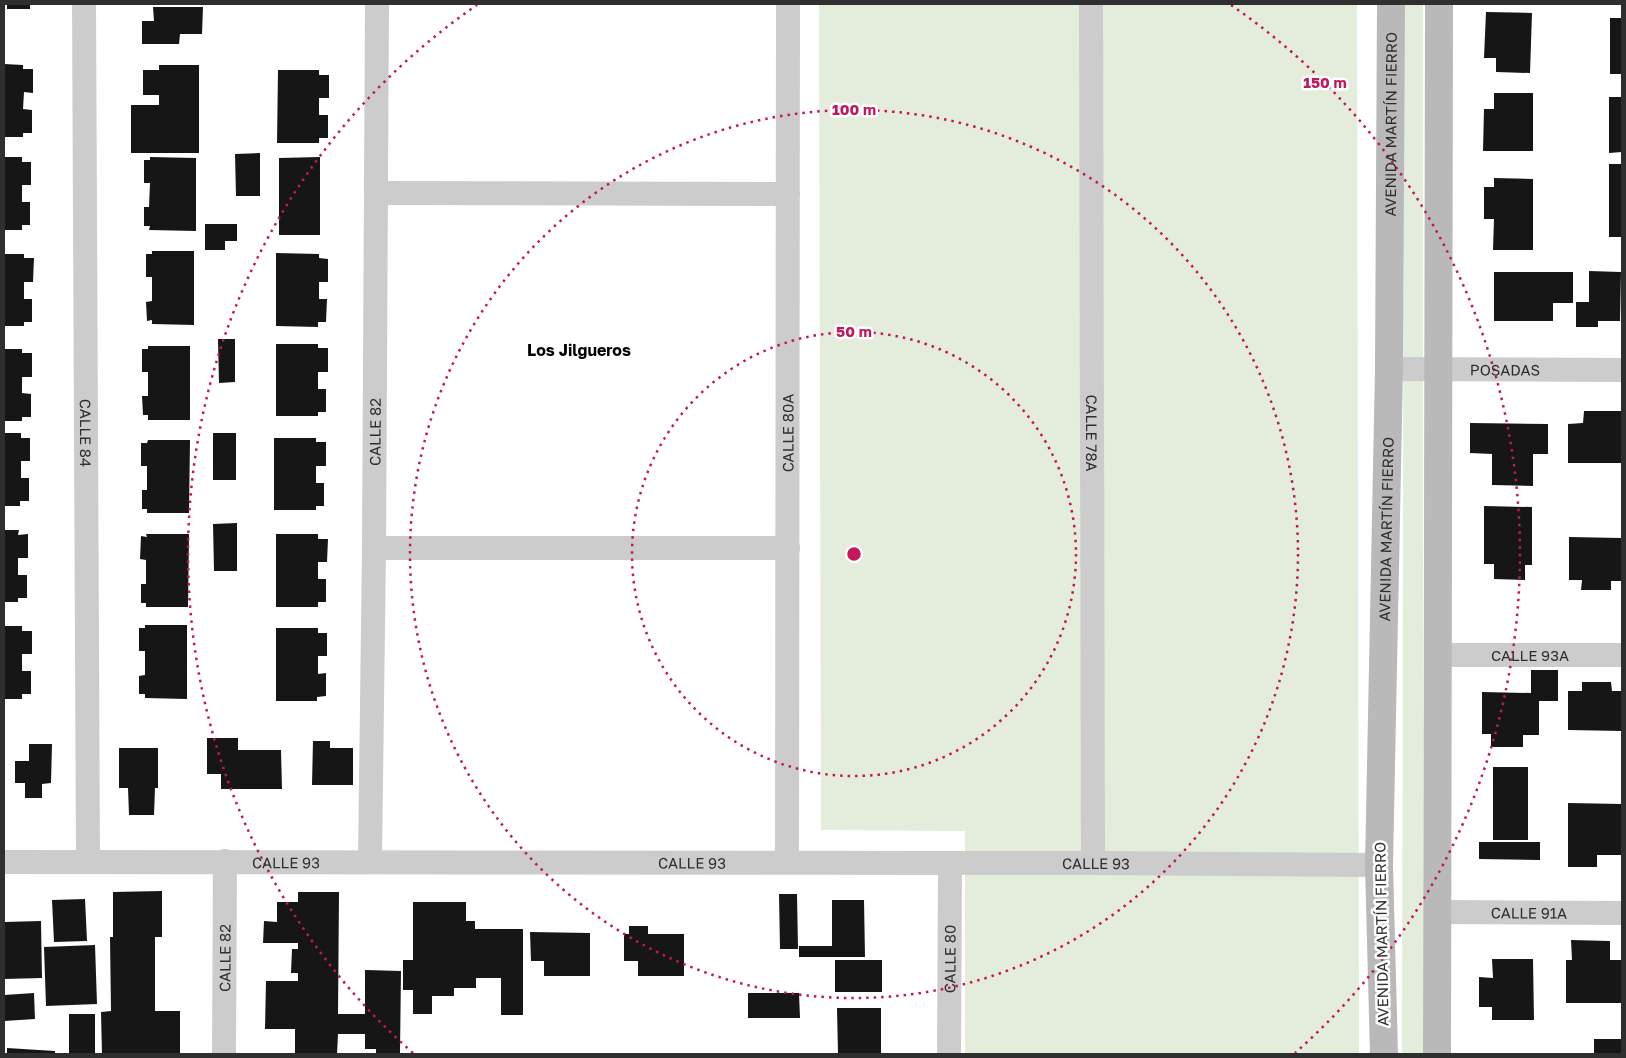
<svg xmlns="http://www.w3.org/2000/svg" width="1626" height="1058" viewBox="0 0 1626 1058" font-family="'Golos Text',sans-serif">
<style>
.green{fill:#e4ecdc}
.building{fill:#161616}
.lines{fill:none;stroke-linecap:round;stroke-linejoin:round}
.street{stroke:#ccc;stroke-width:24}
.secondary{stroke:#b9b9b9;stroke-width:28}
.ring{fill:none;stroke:#c2185b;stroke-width:2.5;stroke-dasharray:2.5 5}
.labels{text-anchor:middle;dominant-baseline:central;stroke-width:5;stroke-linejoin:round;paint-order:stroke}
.street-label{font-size:15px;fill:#2f2f2f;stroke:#fff}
.neighbourhood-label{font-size:16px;font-weight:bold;fill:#000;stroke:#fff}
.centre{fill:#c2185b;stroke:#fff;stroke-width:2.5}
.ring-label{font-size:15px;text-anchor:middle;font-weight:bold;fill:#c2185b;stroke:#fff;stroke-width:5;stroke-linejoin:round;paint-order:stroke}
</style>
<rect width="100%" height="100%" fill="#fff"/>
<path class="green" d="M819,4H1357L1359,1054H965V831L821,830Z
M1404,4H1423V1054H1402Z"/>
<path class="building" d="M7,4H30V9H7Z
M153,7H203L202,34H180L179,44H142V21H154Z
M1486,12L1532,13L1530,73L1496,72V58H1484Z
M1610,18H1622V74H1610Z
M4,64L23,65V69H33V93L24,92L23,109L32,110V133H23V137H4Z
M159,65H199V153H131V105H159V95H143V70H159Z
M278,70H319V75H329V98H319V115H328V138H319V143H277Z
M1494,93H1533V151H1483L1484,109H1494Z
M1609,97H1622V152L1609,153Z
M260,153V196H236L235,154Z
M4,157H22V162H31V185H22V202H30V225H22V230H4Z
M150,157L196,158V231L149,230L150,226H144V207H149L150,183H144V160H150Z
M320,157V235H279V158Z
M1609,164H1622V237H1609Z
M1494,178L1533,179V250H1493L1494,219H1484V187H1494Z
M205,224H237V241H225V250H205Z
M152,251H194V325L152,324V320L147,321L146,302L152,301V277H146V254H152Z
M276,253L319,254V258L328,259V282H319V299H327L326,322H318V327L276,326Z
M4,254H24V258H34L33,282H24V299H32V322H24V326H4Z
M1589,271L1621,272L1620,321H1598V327H1576V302H1589Z
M1494,272H1573V303H1553V321H1494Z
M218,339H235V382L219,383Z
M276,344H318V348H328V372H318V389H326V412H318V416H276Z
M148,346H190V420H148V415H143L142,396H148V372H142V349H148Z
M4,349H22V353H32V377H22V393L31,394V417H22V421H4Z
M1584,411H1622V463H1568V424L1583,423Z
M1470,423L1548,424V454H1533V486L1492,485V454L1470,453Z
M4,433H21V438H30V461H21V478H29V501H20V506H4Z
M213,433H236V480H213Z
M274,438H316V442H326V466H316V483H324V506H316V510H274Z
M148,440H190L189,513H147V509H142V490H147V466H141V443H147Z
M1484,506L1532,507V565H1525V580L1494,579V564H1484Z
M237,523V571H214L213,524Z
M4,530H19L18,535L28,534V558H18V575H27V598H18V602H4Z
M146,534H189L188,607H146V603H141V584H146V560L140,559L141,536L147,537Z
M276,534H318V539H328L327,562H318V579H326V602H318V607H276Z
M1569,537L1622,538V581H1611V590H1581L1582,580H1569Z
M145,625H187V699L145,698V694H139V676L145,675V651H139V628H145Z
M4,626H22V631H32V654H22V671H31V694H22V699H4Z
M276,628H318V633H327V656H318V674L326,673V696L317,697V701H276Z
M1531,670H1558V701H1539V735H1523V747H1491V734H1482V692L1531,693Z
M1582,682H1611L1612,691H1622V731L1568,730V691H1582Z
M207,738H238V750H281L282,789H221V774H207Z
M313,741H330V748H353V785H312Z
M29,744H52L51,783L42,784V798H25V783H15V761H29Z
M119,748H158V788H155L154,815H129L128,788H119Z
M1493,767H1528V840H1493Z
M1568,803L1622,804V855H1597V867H1568Z
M1479,842H1540V860L1479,859Z
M162,891V937H155V1011H180V1054H102L101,1012L111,1011L110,937H113V892Z
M298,892H339L338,1014H365V970L401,971L400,1054H376V1049H365V1034H338L337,1054H295V1029H265L266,981H298V973H291L292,949H298V943H263L264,921L277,922V902H298Z
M779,894H797L798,949H780Z
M85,899L87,941L54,942L52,900Z
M832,900H864L865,957H799V946H832Z
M413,902H466V921H475V929H523V1015H501V978H476V988H454V996H432V1014H413V990H403V960H413Z
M41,921L42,978L4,979V922Z
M629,926H648V934H684V976H638V961H624V934H629Z
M530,932L590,933V976H544V961H531Z
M1571,940L1610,941V960H1622V1003H1566V960H1572Z
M95,945L97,1004L46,1006L44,947Z
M1492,959H1533L1534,1020H1492V1007H1479V977L1493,978Z
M835,960H882V992H835Z
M34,993L35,1019L4,1021V995Z
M748,993H799L800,1018H748Z
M837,1008H881V1054H838Z
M69,1014H95V1054H69Z
M1594,1039H1622V1054H1594Z
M7,1048L55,1051V1054H7Z"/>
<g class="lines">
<g class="street">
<path id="s1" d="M84,4L88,862"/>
<path id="s2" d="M1091,4L1093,863"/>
<path d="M376,193L788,194"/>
<path id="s3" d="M1389,369L1622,370"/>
<path d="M374,548H788"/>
<path id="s4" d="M1438,655H1622"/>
<path id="s5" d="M370,861L374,548L377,4"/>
<path id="s6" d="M4,862L1093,863L1379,865"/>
<path id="s7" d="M787,862L788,4"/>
<path id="s8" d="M1437,912L1622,913"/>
<path id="s9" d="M224,1054L225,861"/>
<path id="s10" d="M949,1054L950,864"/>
</g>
<g class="secondary">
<path id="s11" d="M1384,1054L1379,865L1389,369L1391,4"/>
<path d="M1437,1054L1439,4"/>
</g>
</g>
<g class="ring">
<circle cx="854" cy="554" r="222"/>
<circle cx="854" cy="554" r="444"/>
<path d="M413 1053A666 666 0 0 1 477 5M1231 5A666 666 0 0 1 1295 1053"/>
</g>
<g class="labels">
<g class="street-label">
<text stroke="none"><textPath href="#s11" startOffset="930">AVENIDA MARTÍN FIERRO</textPath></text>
<text stroke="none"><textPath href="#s3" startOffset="116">POSADAS</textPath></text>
<text stroke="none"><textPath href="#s1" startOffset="429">CALLE 84</textPath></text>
<text stroke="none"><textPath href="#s5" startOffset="429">CALLE 82</textPath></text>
<text stroke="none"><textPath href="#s7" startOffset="429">CALLE 80A</textPath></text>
<text stroke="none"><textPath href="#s2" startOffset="429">CALLE 78A</textPath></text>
<text stroke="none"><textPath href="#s11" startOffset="525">AVENIDA MARTÍN FIERRO</textPath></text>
<text stroke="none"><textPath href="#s4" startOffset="92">CALLE 93A</textPath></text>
<text stroke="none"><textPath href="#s6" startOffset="282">CALLE 93</textPath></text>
<text stroke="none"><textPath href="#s6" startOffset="688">CALLE 93</textPath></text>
<text stroke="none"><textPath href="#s6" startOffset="1092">CALLE 93</textPath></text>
<text stroke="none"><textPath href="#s8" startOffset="92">CALLE 91A</textPath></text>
<text transform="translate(1381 934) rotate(-91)">AVENIDA MARTÍN FIERRO</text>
<text stroke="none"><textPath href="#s9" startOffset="96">CALLE 82</textPath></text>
<text stroke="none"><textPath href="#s10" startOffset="95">CALLE 80</textPath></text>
</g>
<g class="neighbourhood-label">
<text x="579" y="350">Los Jilgueros</text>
</g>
</g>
<circle cx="854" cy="554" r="8" class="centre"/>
<g class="ring-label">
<text x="1325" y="88">150 m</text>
<text x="854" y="115">100 m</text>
<text x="854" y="337">50 m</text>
</g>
<rect width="1626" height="1058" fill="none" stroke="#2f2f2f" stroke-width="10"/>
</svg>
